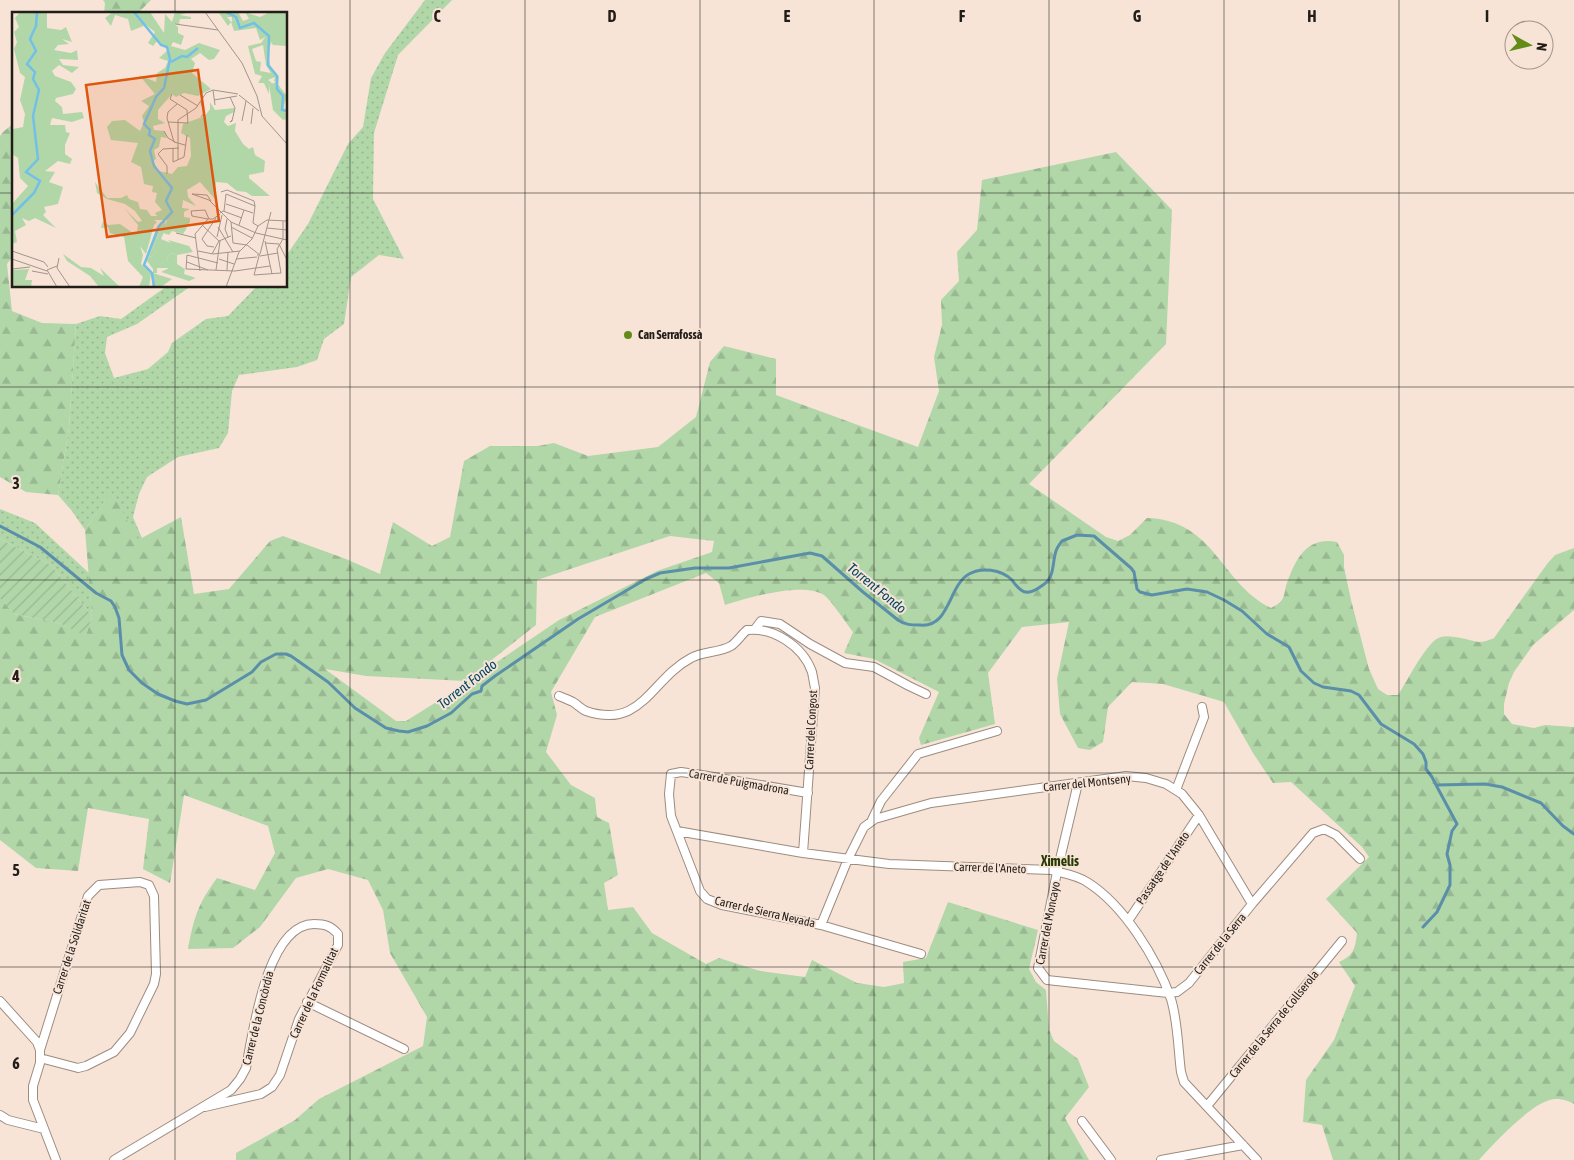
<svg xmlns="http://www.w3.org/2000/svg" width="1574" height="1160" viewBox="0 0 1574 1160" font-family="'Asap Condensed',sans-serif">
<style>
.grass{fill:url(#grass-dots)}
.forest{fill:url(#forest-firs);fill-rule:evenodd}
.garden{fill:url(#garden-furrows)}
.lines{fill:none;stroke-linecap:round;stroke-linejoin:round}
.stream{stroke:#5b8fa9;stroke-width:3}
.minor-casing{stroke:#9d8c80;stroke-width:10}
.minor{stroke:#fff;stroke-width:8}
.grid{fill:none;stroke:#231d18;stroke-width:1;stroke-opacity:0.55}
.poi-dot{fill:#628b18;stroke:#f7e4d7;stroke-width:2}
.labels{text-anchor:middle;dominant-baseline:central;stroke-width:4;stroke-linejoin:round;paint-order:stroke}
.poi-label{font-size:12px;font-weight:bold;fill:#231d18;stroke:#f7e4d7;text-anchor:start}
.street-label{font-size:12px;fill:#231d18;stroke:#f7e4d7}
.water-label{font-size:14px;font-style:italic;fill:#034762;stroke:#f7e4d7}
.neighbourhood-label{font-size:14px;font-weight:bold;fill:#273a04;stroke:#f7e4d7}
.inset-river{fill:none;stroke:#73c0e7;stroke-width:2.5}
.inset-road{fill:none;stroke:#a2948b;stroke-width:1}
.view{fill:#de560d;fill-opacity:0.15;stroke:#de560d;stroke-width:2.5}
.inset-edge{fill:none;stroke:#231d18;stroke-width:2.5}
.grid-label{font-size:16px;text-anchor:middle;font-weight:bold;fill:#231d18;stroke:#f7e4d7;stroke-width:4;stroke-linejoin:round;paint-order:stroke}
</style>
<defs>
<pattern id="grass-dots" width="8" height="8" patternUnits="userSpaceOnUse" patternTransform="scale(1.25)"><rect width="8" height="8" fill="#b1d7a9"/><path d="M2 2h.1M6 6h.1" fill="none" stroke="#98b891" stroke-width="1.8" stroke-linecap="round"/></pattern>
<pattern id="forest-firs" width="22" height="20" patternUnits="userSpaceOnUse" patternTransform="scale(1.25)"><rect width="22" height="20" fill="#b1d7a9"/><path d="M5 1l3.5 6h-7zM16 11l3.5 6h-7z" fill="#98b891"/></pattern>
<pattern id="garden-furrows" width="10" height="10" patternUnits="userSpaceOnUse" patternTransform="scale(1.25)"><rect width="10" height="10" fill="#b1d7a9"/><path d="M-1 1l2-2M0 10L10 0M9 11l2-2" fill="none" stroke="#98b891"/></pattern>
</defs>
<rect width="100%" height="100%" fill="#f7e4d7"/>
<path class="grass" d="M425,0H452L398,55L374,133L373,199L404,259L379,255L351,277L344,324L324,339L317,360L297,367L239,375L232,391L228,433L219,448L178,457L147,477L139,494L133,517L142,538L138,541L111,492L85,530L72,511L58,495L69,428L76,324L100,316L121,319L167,286H191L137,324L107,337L105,353L114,378L148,369L168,352L172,343L206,319L228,316L257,286H286V256L308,224L348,144L363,127L371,78L385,53Z
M0,509L35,523L89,573L92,616L51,565L0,539Z"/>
<path class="forest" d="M103,0H151L137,14H104L105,3Z
M14,123V255L7,264L12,311L42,323L76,324L69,428L58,495L26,492L0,477V136L3,132Z
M1116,152L1172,210L1166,344L1029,484L1106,537L1118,541L1130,535L1147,518C1215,520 1220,583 1271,608C1274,606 1279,604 1281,601C1284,598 1285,591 1286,586C1295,560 1306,536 1337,542L1344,555V567L1351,600L1369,669L1378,689L1387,695H1398C1407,682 1427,640 1441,637C1447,635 1455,637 1461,638C1476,641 1478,645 1494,638L1547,564L1555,555L1574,548V610L1533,645L1514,672L1509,683L1504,704V714L1512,724L1534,728L1545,725L1574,727V1104C1567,1100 1556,1097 1547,1101C1527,1108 1494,1143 1479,1160H1333L1322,1125L1303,1122L1306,1080L1334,1040L1355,986L1339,962C1354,955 1355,949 1357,933L1326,899L1369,857L1362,847L1291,782L1273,783L1253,753L1224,702L1163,684L1132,682L1108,707L1103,742L1090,750L1078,748L1060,714L1057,679L1069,622L1022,627L988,673L995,724L921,745L919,738L939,692L874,659L844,653L853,632C847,624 830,599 824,595C803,581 748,598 725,605L719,583L706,573L595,617L551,692L557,715L546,752L571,785L595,798L597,817L609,823L618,875L604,883L608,910L633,907L652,933L706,964L719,958L760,971L805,977L812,960L857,983L884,987L904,983L903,962L926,958L948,902L1038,930L1029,969L1036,982L1046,990L1049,1030L1054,1041L1078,1059L1089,1087L1065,1118L1089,1160H236V1153L295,1120L319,1099L423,1046L427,1017L390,953L383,910L368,880L328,869L296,878L260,927L233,948L188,949C194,917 198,904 217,878L255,890L275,853L268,826L184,795L170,883L143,869L149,819L88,808L78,871L36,868L0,840V597L14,614L59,623L86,635L92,616L85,530L111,491L138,540L181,517L194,594L229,589L270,541L283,536L346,559L380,574L393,522L432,546L450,537L464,461L490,446H538L554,443L588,456L658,447L696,417L710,362L724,346L776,359V395L918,447L939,391L934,357L942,325L941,300L959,281L957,252L977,230L982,180ZM670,536L714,541L712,552L657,571L559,620L454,691L406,721H396L325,669L366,676L465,681L536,625L537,580Z"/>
<path class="garden" d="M0,539L51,565L92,616L86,636L59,623L14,614L0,598Z"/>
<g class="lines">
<path class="stream" d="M0,526L40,547L96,593L111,601L115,607L119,618L122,655L129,670L142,683L158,694L175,701L187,704L206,700L252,672L261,662L276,654H286L291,656L328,682L355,708L386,728L399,731L408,732L427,726L451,713L472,694L481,691L482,686L495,676L578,619L646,579L660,573L695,568H729L810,553L822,556L863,592L898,620C905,625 911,625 920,625C950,628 948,586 969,574C981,567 1001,569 1012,580C1015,584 1020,592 1026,592C1031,593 1039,588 1043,585C1055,577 1052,563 1056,551C1057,547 1060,544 1062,541L1077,535L1094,536L1131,568L1134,572L1137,589L1140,592L1152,595L1187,589L1207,592L1224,600L1242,611L1267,634L1289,647L1301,671L1314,683L1323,687L1351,691L1359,695L1381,724L1414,744L1423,754L1426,762V769L1432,777L1436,785L1485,784L1502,787L1541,803L1563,826L1574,834
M1423,927L1437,912L1450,885V865L1447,854L1452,831L1457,824L1436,785"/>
<g class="minor-casing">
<path id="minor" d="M755,629L761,621L780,624L810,644L845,663L874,667L909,686L926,694
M559,696C564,698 569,700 573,702C578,705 581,709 586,711C642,730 651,679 691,658C703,651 719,653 731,646C737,642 742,634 747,630C773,627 803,646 812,672C813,677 814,683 815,688L803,853
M1078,783L1057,872L1038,968L1047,980L1168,993L1177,992L1189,983L1252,904L1313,833L1324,829L1336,835L1360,859
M1176,790L1204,717L1202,707
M808,793L702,775L681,772L671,774L669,794L671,816L700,891L707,899L722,905L821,925L921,954
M871,822L881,801L918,754L997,731
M677,831L803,853L889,864L1051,870C1062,873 1077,875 1087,882C1124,905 1157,959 1171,999C1178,1022 1178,1049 1181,1072L1184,1082L1257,1160
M1128,921L1199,815
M821,925L848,859L864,827L875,819L931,803L1126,776L1146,778L1166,784L1182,794L1199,815L1252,904
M0,1001L37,1042L40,1050
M307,1002L404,1049
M40,1058L78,1068L86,1066L114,1052L130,1033L154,984L156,974L154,896L149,885L140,882L99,885L88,896L40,1050V1063L33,1086V1100L56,1160
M1207,1106L1342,941
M0,1115L8,1120L44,1129
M1082,1121L1111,1160
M114,1160L231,1090L240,1079L246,1068C253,1032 267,924 314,924C325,924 331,926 338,934V945L299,1019L280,1075L272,1087L261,1094L205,1107
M1161,1160L1243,1145"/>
</g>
<use href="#minor" class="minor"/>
</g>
<path class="grid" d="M175,0V14M350,0V1160M525,0V1160M700,0V1160M874,0V1160M1049,0V1160M1224,0V1160M1399,0V1160M0,193H14M286,193H1574M175,286V1160M0,387H1574M0,580H1574M0,773H1574M0,967H1574"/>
<circle class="poi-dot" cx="628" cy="335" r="5"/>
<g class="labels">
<g class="poi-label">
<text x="638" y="335">Can Serrafossà</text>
</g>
<g class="street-label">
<text transform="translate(811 730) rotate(-87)">Carrer del Congost</text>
<text transform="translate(739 782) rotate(10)">Carrer de Puigmadrona</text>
<text transform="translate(1087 783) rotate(-6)">Carrer del Montseny</text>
<text transform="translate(990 868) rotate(2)">Carrer de l'Aneto</text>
<text transform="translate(1163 868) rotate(-56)">Passatge de l'Aneto</text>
<text transform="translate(765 912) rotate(13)">Carrer de Sierra Nevada</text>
<text transform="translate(1048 923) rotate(-79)">Carrer del Moncayo</text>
<text transform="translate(1220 944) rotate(-51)">Carrer de la Serra</text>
<text transform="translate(72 947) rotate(-72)">Carrer de la Solidaritat</text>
<text transform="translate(314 993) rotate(-65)">Carrer de la Formalitat</text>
<text transform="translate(258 1018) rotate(-76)">Carrer de la Concòrdia</text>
<text transform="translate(1274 1024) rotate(-51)">Carrer de la Serra de Collserola</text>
</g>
<g class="water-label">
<text transform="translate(877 588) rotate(39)">Torrent Fondo</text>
<text transform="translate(467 684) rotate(-38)">Torrent Fondo</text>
</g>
<g class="neighbourhood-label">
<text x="1060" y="861">Ximelis</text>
</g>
</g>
<g transform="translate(12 12)">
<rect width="275" height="275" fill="#f7e4d7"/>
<path d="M226,0L231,9L239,6V10L228,15L223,7L220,9V5H215L219,10L216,14L207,1ZM254,24L258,25L259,31L256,41L258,53L267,65L266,71L262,69L263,65L256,68L261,72L257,73V82L252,71H246L250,64L243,62L236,34L249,31ZM251,33L254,53L259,61L248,59L249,50L244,49L240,37ZM83,170L95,186H109L115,183L117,187L126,190L128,197L135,198L139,204H145L142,208L145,210L142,213H126L112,196L126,210L130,209L123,199L113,192L95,187L85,181ZM153,208L133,253L141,261L160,267L149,275H141L139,262L131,254L145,215ZM160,241L165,243V252L173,257L172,262L184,266L177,269L149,260L157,256L155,246ZM51,242L69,255L79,256L92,264L88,256L108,275H87L78,264L55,249Z" fill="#b1d7a9" fill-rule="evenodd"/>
<path d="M8,0H35V16L49,18L54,15L60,30L50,27L57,32L46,33L42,38L59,41L65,38L66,48L47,47L51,53L67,55L60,61L47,53L40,59L43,64L59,70L64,77L61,82L44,86L43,89L50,95L51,102L70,100L72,106L60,110L40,106L38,113H53L54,120L58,121L53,133V142L60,147L58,152L46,149L33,159L43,160L37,170L51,175L46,192L32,195L34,200L31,203L44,216L23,206L17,209L10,206L14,213L3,219L5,230L0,232V192L16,174L8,166L6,146L0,142L1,117L11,115L13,102L8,88L13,65L8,61L2,37L5,30L2,20L7,15L3,6ZM101,0H138L152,21L153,2L160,10L163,0H178L168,3L179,5V7H168L167,12H162L166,15V21L172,24L169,33L161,30L159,34L173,38L187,31L208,38L202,47L197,48L188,41L179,47L183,51L180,61L199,77L186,84L172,81L164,85L160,82L146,98V107L153,111L141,114L142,118L152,119L155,126L149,125L147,135L142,138L144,147L141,149L147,159L160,162L166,155L175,154L179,144L178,126L169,121L171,112L193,104L198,97V90L203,98L222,96V100L214,104L212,110L216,114L224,111L223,119L231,132L237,137L241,135L243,143L253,149L252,160L237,163V166L258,184H240L234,180L225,179L215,171L204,170L203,187L188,170L175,178L176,185L184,194L171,188L170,196L178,197L172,200V205L178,206V210L173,219L171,222L160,219L157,223L151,221L155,208H141L145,204L143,201L150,198L143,190L145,181L140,180L141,174L132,172L129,155L119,150L126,131L99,128L95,115L100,109L113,108L128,119L132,110L130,104L137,94L129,89L143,82L127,63L144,70L145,61L153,56L156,49L147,46L156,38L145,29L141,34L136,31L143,20L134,13L119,19L116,7L103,3L99,14L93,6ZM233,0L248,5L258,0H275V34L261,33L255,24L248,28L244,16L222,19L219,10L223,7L228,14L239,10ZM264,70L275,84L272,94L275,107L271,108L261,98L257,73ZM91,209L96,213L108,212L121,221L125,220L126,213H142L134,242L128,234L131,243L129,252L139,262L137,275H127L131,265L116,249L112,225L98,221L96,215L89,216ZM156,228L177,234L181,240L165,243L160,241L155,246L158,256H145V261H141V257L135,249L137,244L140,245L149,231H159ZM17,257L13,268H20L19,275H0V258Z" fill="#b1d7a9"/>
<path d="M153,208L154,215L149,227L159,231L149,232L140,245L137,244Z" fill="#b1d7a9"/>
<path class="inset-river" d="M122,0L149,33L155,35L158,47L152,76L144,85L132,112L138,118L137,123L143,127L138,139L142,154L160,176L154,189L160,200L147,214L132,253L140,261L142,275M214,0L224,5L228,16L242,11L257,24L256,53L265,64V77L271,84L270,98L275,99M159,50L170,44L175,45L186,36M0,203L22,181L28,169L14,160L26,147L21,104L27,78L21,67L23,60L15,52L24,39L18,27L24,14L25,0"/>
<path class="inset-road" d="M193,0L230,51L245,84L250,104L275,132M163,12L206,18M201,78L226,82M201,78L203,93M168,83L186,94M227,83L247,99M218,85L223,96L220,109L218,110L220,108M202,88L225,84M165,92L156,100L155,106L162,130L173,133M189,105L192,101L189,90M230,109L234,89M156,110L176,111L175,98L158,87L160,82M239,112L241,96M152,119L156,126L163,130M161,136V150L172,145L175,123M166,148V108L184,96L194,81L201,78M155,162V154L146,142L151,137L167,136M209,180L215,178L242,189L243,194M180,182L197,188L219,210L244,221L275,228M180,182L195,183L199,189M214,192L241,201M243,194L241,211L246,214M212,199L214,182L243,194M208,201L211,199L230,206M197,207L193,198L179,199L180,204L196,207H201L208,202M215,207L213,217L216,225M219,210L221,231L235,233L248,243H245M190,213L207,229M227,213L232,198M206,215L221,240M219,215L240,226M255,216L275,218M164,221L184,226M205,225L210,203M271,227V209M253,229L260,262M253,231L267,232L275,248M202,235L195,234L190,227L204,206M0,239L32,250L36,255M186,239L201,242L228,239M200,242L207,229L219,224M248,242L259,200M247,244L242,263L269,261L265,237L271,227M248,244L266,241M47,246L45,256L58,275M0,247L35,259M207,247L222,252M224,247L245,245M175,250L196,258M206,251L175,243L174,257L223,259L258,254M45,254L35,258L45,275M0,257L18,255M204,258L208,229M215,258L216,240M20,259L36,262M188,259L183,222L196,207M214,275L227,240L240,227L246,214L255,208L275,209"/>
<path class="view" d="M186,58L207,209L95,225L74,73Z"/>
<rect width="275" height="275" class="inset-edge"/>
</g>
<g class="grid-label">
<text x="437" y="22">C</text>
<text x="612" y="22">D</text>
<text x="787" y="22">E</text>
<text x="962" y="22">F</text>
<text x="1137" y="22">G</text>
<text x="1312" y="22">H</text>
<text x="1487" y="22">I</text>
<text x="16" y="489">3</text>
<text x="16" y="682">4</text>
<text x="16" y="876">5</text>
<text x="16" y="1069">6</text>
</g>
<g transform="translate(1529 45) rotate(98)"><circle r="24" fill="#f7e4d7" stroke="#a2948b"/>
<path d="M0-4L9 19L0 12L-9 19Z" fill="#628b18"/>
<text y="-8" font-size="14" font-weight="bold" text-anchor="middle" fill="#231d18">N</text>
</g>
</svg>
